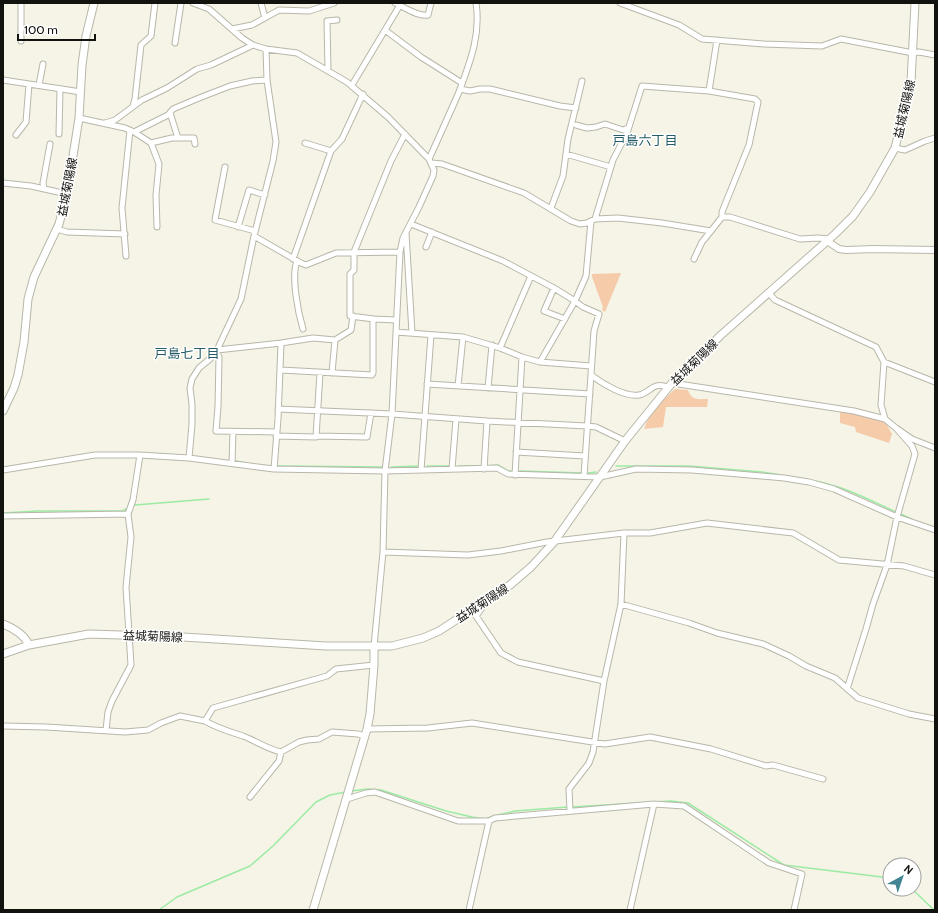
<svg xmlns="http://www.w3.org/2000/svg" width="938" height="913" viewBox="0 0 938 913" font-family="Cabin,'Noto Sans JP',sans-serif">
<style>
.green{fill:#f5cbaa}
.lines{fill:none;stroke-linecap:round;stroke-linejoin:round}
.stream{stroke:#9ceba4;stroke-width:1.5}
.minor-casing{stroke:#b8b7aa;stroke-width:7}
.tertiary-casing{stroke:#b8b7aa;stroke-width:8}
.secondary-casing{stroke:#b8b7aa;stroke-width:9}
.minor{stroke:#fff;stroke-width:5}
.tertiary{stroke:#fff;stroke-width:6}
.secondary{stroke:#fff;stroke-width:7}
.labels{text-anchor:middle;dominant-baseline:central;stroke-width:3;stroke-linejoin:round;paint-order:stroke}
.street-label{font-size:12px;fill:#12120e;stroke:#fff}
.neighbourhood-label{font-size:13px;fill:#245c67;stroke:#fff}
</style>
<rect width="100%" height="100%" fill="#f5f4e6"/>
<path class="green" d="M621,273L605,312L602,310L603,307L592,277V274Z
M675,389L688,390C692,401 697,399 708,399L707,407H666L663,427L644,429C649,413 663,400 675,389Z
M840,412L883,418L892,434L889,443L856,432L855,427L840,423Z"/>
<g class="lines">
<path class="stream" d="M234,461L243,462
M278,466L384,467
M427,466H451
M459,466H480
M488,466L498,465L508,471H511
M616,466H689L762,472L781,475
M391,467L419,466
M520,471L582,473
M588,473L596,472
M810,480C841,485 868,499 896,512
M135,505L209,499
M3,513L38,511H122L128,508
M901,514L913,520
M351,791L368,789L381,790L446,811L472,817L485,819L491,817
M572,807L671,801L688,803L784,865L890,878
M498,815L515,811L568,807
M912,889L934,910
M159,910L177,897L250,866L273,846L316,802L330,795L346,792"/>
<g class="minor-casing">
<path id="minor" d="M21,3V41
M193,3L209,9L242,38L253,45L266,49L297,53L347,82L388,117L429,159L434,170L433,176L419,207L403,238L400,252L392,414L385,471L383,552L374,646
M261,3L265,18
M395,3C404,7 418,17 428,15L431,3
M620,3L679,25L702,39L764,44L822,46L841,39L913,53L919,52L935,55
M232,29L252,25L279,10L309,11L334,3
M385,30L421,57L462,83
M175,43L181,3
M328,71L327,21L337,20
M3,80L81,92
M39,85L43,64
M352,85L400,5
M460,89L470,91L480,89H490L560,106L576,108
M709,91L755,99L758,102L749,145L722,212V217
M133,106L135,99L141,45L151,36L155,3
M170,113L178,138
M79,118L125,128L134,132L151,143L159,164L156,195L157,227
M105,123L115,120L142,100L167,88L197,69L211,65L253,45
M576,125L587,128L596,127L605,124L623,130L628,128
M134,132L168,115L173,109L199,98L230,86L252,81L267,80
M59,134L60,89
M16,135L26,122L29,84
M151,143L172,138H194L195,144
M305,143L331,151
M895,148L905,150L925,141L935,138
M566,154L611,167
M429,159C439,137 449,115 459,92C470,62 481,35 476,3
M432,163L442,164L524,193L571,221L580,224L587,223L595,219L618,218L662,223L711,231L722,217H730L800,239L818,238L829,239
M225,167L215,220L255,231
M3,183L31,186L67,194
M44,189L43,183L50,144
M551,208L563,176L568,139L582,81
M595,219L613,160L627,133L642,86L709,91L717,40
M411,224L503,261L554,288L575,301L583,307L599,314L594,331L584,476
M238,227L249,190L265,195
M57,229L67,232L125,234
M406,233L412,333
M254,236L301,263L306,265L336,253L400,252
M426,247L432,232
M126,256L122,208L130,130
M293,259L331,151L342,139L363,94
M694,259L702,242L711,231
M297,261C291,277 298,312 303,329
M554,288L544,311L565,319
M769,293L775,300L876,347L884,362L881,405L885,419
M374,319L350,316V274L354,270V252L391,161L405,134
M396,332L463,337L500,348L522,357L540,362L591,366
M281,343L313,338L335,340L351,330L353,316
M500,348L531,276
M217,350L281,343L278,419L274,469
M216,351L219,357L218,407L216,431L277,432
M540,362L575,301L586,276L591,221
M884,362L935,382
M281,370L372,375L373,373V321L374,319L396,320
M332,373L335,340
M591,375C603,384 624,397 639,395C646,394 650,388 656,386C659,385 665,386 668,387
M672,383L854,411L885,419L896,428L912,439L935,448
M427,384L590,394
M458,386L463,337
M488,388L492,345
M278,409L392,414L487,421L587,426L596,427L625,441
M276,436L316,437L320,373
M316,436L367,437L371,413
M516,452L585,456
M189,458L192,424V404L190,388L192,379L199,368L211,358L217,350L241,299L254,236L273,161L276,142L267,80L266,49
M232,463L233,432
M452,469L456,419
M484,469L487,421
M3,470L95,455H140L189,458L274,469L385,471L497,468L508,474L600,477L636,469L692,470L784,478L809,482L834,489L897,517L935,530
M421,470L431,335
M515,475L522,357
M3,516L128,514
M383,552L468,555L501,551L547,542L624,533H650L707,523L793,533L839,560L904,566L935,575
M621,604L689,623L717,633L763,644L789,656L806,666L835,678L858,698L909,714L935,719
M479,605L482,608L476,616L501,653L518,662L604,681
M847,689L866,629L873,604L887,565L897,517L915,454L912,446L896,428
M205,721C217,728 230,732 243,736C256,741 267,749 281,752
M3,726L46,727L125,732L148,730L161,723L180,716L205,721L213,708L327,676L336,669L374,665
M367,729L428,728L472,723L605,744L650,737L711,749L766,766L773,765L823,779
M106,730L108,712L112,701L131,665L126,587L131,537L128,514L133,500L140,455
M250,797L279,761L281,752L299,742L307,740L319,739L332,732L358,734L365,736
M347,799L366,793L375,792L458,821H489L495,818L654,804L684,806L769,863L802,874L794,910
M570,811L569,789L589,763L593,752L604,681L621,604L624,533
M469,910L489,821
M630,910L654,804"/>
</g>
<g class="tertiary-casing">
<path id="tertiary" d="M827,241L839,249L846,250L873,249L935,250"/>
</g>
<g class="secondary-casing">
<path id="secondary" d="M3,411L14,388L18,375L24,342L28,299L34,277L59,224L67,194L79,118L82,65L86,36L94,3
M3,624C13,628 24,634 29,645
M3,654L29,645L89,634L183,637L326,646H392L423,638L439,631L510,585L531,567L554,542L625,441L672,383L721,335L835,234L853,216L870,192L895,148L911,82L915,3
M313,910L367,729L370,714L374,665V646"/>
</g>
<use href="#minor" class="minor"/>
<use href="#tertiary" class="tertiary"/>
<use href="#secondary" class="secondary"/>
</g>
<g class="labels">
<g class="street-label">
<text transform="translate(904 109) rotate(-77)">益城菊陽線</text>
<text transform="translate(67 187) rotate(-79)">益城菊陽線</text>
<text transform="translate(694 362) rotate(-44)">益城菊陽線</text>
<text transform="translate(482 603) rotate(-33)">益城菊陽線</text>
<text transform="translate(153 636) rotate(2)">益城菊陽線</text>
</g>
<g class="neighbourhood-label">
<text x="645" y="140">戸島六丁目</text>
<text x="187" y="353">戸島七丁目</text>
</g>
</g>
<rect width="938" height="913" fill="none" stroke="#12120e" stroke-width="8"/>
<g transform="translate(902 877) rotate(40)"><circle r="19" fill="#ffffff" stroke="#a0a09f"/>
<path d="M0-3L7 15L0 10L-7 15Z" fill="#418593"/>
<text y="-6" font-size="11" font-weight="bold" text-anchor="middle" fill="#12120e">N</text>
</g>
<path d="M18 34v6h77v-6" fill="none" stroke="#12120e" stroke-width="2"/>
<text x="24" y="34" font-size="12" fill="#12120e" stroke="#ffffff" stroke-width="3" paint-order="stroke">100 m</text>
</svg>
